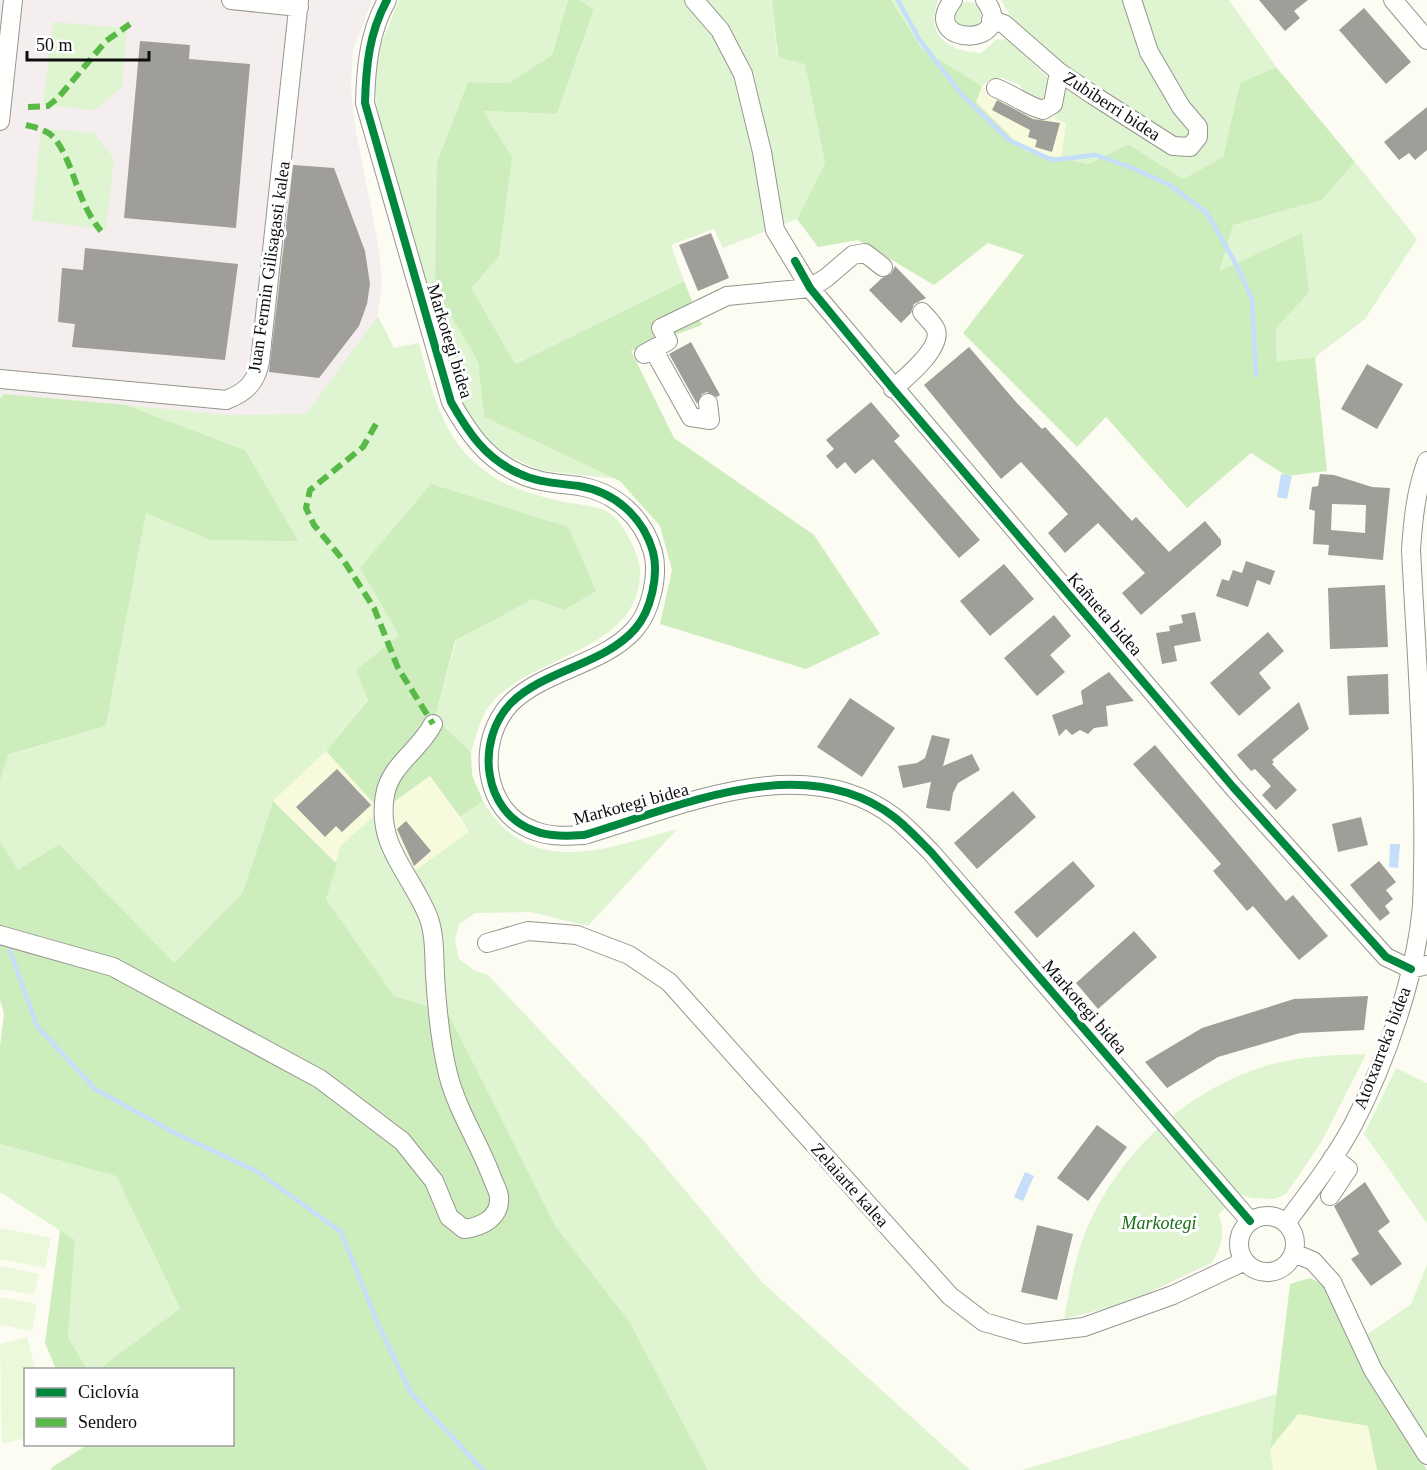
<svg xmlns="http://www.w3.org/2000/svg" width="1427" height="1470" viewBox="0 0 1427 1470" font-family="Georgia,serif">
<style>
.industrial{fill:#f4eeef}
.farmland{fill:#f8fadd}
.green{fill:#dff4d0}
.forest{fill:#cdedbd}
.pitch{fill:#ebf8da}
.water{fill:#c5defa}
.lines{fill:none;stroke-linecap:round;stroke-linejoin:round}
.stream{stroke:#c5defa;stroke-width:4.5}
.building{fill:#9f9e98;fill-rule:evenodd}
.minor-casing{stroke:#959591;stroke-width:20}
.minor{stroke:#fffffd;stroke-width:18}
.quiet{stroke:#58b947;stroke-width:6;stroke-dasharray:12 6;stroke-linecap:butt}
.cycleway-casing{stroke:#fff;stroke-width:11}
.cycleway{stroke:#00873e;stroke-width:8}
.labels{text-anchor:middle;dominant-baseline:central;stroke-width:6;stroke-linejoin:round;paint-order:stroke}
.street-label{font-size:18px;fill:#0e0e0e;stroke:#fff}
.park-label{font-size:18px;font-style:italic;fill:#1a6e17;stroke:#fff}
</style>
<rect width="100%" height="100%" fill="#fcfcf2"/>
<path class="industrial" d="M0,0H372L353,50L351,87L354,120L379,250L382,284L377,320L306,414L227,415L4,394L0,399Z"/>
<path class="farmland" d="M982,86L1066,123L1061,160L1025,151L976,102Z
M326,751L381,811L430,776L469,832L399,882L380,844L374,816L340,846L337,864L273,801Z
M1298,1414L1368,1425L1377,1470H1273L1270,1449Z"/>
<path class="green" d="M399,0H568L552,55L509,83L468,82L435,287L478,362L484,417L616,479L539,470L504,454L472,423L456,388L379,123L374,81L380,47Z
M579,0H772L777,57L805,63L825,163L797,219L723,248L714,229L671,245L684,281L514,364L470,287L499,256L482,111L557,114L594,11Z
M891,0H938C925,36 947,51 981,53L997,39L1010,40L1052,82L1045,104L1026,96L1019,84L1002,78L991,79L982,86L922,49Z
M1001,0H1229L1276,67L1240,83L1223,157L1183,179L1128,144L1088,164L1061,160L1066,123L1054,118L1065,70C1041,49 1016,29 1001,0Z
M955 15a13 13 0 1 1 26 0a13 13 0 1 1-26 0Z
M53,22L127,28L122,87L95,110L43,105Z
M41,128L94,133L114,159L106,230L32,220Z
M1355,162L1417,239L1365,319L1315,357L1277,363L1276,328L1309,293L1220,272L1233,225L1322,200Z
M378,316L394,348L419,343C431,389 443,441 484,470C503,485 527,493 551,499C591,510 611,497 632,544C636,553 641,565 640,575C637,653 530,654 489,706C480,718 476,738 471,752L435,718L456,641L533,599L564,610L568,527L399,635L356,670L368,699L326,751L273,801L242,894L174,964L59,844L18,870L0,841V781L7,756L106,726L146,513L210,540L245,450L126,405L227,415L306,414Z
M483,801C530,880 605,849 677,829L588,926L531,912L475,913L459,924L455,940L459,959L474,970L488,975L642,1139L762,1282L970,1470H708L629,1321L556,1227L448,1013L394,996L326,899L340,846L374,816L380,845L399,882L469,832L460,817Z
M1366,1054L1322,1141L1286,1194L1274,1199L1251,1198L1240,1194L1219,1214C1225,1231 1222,1249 1211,1263L1127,1303L1064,1319C1069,1294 1073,1268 1081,1244C1114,1151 1200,1074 1297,1059C1320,1055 1343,1055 1366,1054Z
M1396,1068L1427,1083V1223L1364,1134Z
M0,1144L116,1176L180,1310L99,1369H87L68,1337L75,1240L0,1192Z
M1427,1265V1436L1390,1382L1365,1336L1411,1304Z
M1277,1394L1270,1449L1273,1470H1022Z"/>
<path class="forest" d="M568,0H579L594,10L557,114L483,111L512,157L499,256L471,288L515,364L684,281L702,325L631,351L674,438L814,535L880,634L806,669L660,624L672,570L660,526L620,481L484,417L478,362L435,288L437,163L468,82L509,83L552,55Z
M772,0H891L922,49L982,86L976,102L1025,151L1088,164L1128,144L1183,179L1223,157L1240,83L1276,67L1355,162L1322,200L1233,225L1220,271L1302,233L1309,293L1276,328L1277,362L1315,357L1327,471L1287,476L1251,453L1187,508L1106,417L1077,447L963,333L1024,255L988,243L934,285L858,240L818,247L797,219L825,163L805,64L778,57Z
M4,394L126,405L245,450L298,541L210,540L146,513L106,726L8,755L0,781V399Z
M431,484L568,527L596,591L564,610L533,599L455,641L435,718L471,752L472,775L483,801L460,817L430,776L381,811L326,751L368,700L356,670L399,635L360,568Z
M273,801L337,864L326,899L394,996L448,1013L556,1227L629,1321L708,1470H52L51,1468L87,1445L232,1444V1370L99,1369L180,1309L116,1176L0,1144V1047L4,1013L0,1000V841L18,870L59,844L174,963L242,894Z
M60,1230L75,1240L68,1337L87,1369H56L45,1343Z
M1310,1278L1328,1287L1373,1383L1427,1470H1377L1368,1426L1298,1414L1270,1449L1290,1284Z"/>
<path class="pitch" d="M0,1228L51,1238L45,1268L0,1259Z
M0,1266L39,1274L34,1295L0,1289Z
M0,1297L37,1304L32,1331L0,1325Z
M27,1337L35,1369L26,1370L25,1438L2,1444L0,1344Z"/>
<path class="water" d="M1281,474L1292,476L1287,499L1277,497Z
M1390,844H1400L1398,868L1389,867Z
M1025,1172L1034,1176L1023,1201L1014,1197Z"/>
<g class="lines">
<path class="stream" d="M898,0L919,39L962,95L1009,140L1052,160L1096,155L1135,169L1170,185L1207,213L1236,264L1252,299L1256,375
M10,951L37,1026L95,1089L173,1132L258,1172L341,1232L378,1324L411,1393L483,1470"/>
</g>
<path class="building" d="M1259,0H1308L1294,11L1300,18L1285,31Z
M1364,8L1411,62L1386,84L1339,30Z
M140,41L190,45L189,59L250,64L236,228L124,218Z
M997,100L1033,119L1060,123L1052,152L1035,147L1037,140L1028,137L1030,130L992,110Z
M1427,107V150L1415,160L1409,153L1399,160L1384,142Z
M293,165L334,168L365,251L370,284L367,304L359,326L319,378L269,372Z
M711,233L729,278L698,291L679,245Z
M85,248L238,264L225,360L72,347L75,324L58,322L62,268L83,270Z
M895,266L926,298L914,304L911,313L901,323L869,290L882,278L891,274Z
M691,342L720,395L717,397L707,392L702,394L697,404L669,354Z
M969,347L1016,402L1042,429L1045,427L1132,521L1136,517L1169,552L1205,521L1221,540V545L1141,615L1122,593L1145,573L1098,523L1065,553L1048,533L1068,514L1021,462L1001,479L924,385Z
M1367,364L1403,384L1377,429L1341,409Z
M871,402L900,436L894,441L980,540L959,558L873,459L855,474L845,462L837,469L826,456L834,449L826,440Z
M1320,474L1334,475L1372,487L1390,488L1383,560L1328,555L1329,545L1313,544L1315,511L1309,509L1312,487L1318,486ZM1332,504L1366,505L1365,533L1331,530Z
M1246,561L1275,571L1270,585L1257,580L1248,607L1216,596L1222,579L1229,581L1233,570L1242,573Z
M1004,564L1034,599L990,636L960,601Z
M1385,585L1388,647L1330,649L1328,588Z
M1195,612L1201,641L1174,646L1177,661L1162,664L1156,633L1170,631L1169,626L1183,623L1181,615Z
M1054,615L1071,636L1050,655L1065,672L1037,696L1004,658Z
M1268,632L1284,651L1259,673L1271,688L1239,716L1210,683Z
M1109,672L1134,701L1106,706L1108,726L1094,728L1088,734L1080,730L1072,735L1066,729L1059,736L1052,715L1083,704L1081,691Z
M1388,674L1389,714L1349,715L1347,676Z
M850,698L895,728L862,777L817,747Z
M1299,702L1309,729L1272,760L1274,762L1272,764L1297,790L1276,810L1262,795L1271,786L1255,769L1251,771L1237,755Z
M932,735L950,739L943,766L972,754L980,770L958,783L953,793L950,811L926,808L931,782L903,788L898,766L917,763L925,758Z
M1155,745L1286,901L1293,895L1328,936L1299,960L1253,906L1247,911L1213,871L1221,864L1133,764Z
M337,769L371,805L342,832L336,826L325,837L296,807Z
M1013,791L1036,817L977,869L954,843Z
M1361,817L1368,845L1338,852L1332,824Z
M406,821L431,851L414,866L397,829Z
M1073,861L1095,886L1037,938L1014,912Z
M1379,861L1396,882L1386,890L1393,899L1385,906L1390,913L1380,921L1350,885Z
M1134,931L1157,957L1098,1009L1076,983Z
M1368,996L1364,1030L1300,1033L1218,1057L1167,1088L1145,1062L1202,1028L1294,999Z
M1097,1125L1127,1147L1088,1201L1057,1178Z
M1365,1182L1390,1222L1378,1231L1402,1264L1371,1286L1351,1259L1359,1254L1334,1206Z
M1037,1225L1073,1234L1057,1300L1021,1292Z"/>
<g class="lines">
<g class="minor-casing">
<path id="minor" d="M231,0L299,7
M387,0C369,33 366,66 365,103L451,402C468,432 485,458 518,473C538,483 557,483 579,486C615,492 643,517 653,552C659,575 651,611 635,629C605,664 544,670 511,703C475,740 482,813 535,831C551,837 567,836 584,835C679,807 804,748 894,817C907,827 919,840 931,852L1250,1221
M694,0L720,30L743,74L762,152L775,230L810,288L1233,787L1386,957L1411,969L1427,965
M953,0C917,47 1020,48 985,0
M1393,0L1427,40
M991,20L1004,24L1059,72L1093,95L1173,146L1190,147L1198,137V127L1181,107L1149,52L1132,0
M996,88C1012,94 1027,106 1043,110L1053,104L1059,72
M0,121L13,0
M653,349L691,417L710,420L708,403
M644,354L668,341L661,328L727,296L810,288L826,278L853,255L865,253L883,267
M0,379L226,400C245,393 256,383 260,362L299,0
M893,389C905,378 942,349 936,330C934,324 926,317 922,312
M0,935L113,967L320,1079L402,1141L434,1181L449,1217L464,1229C481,1227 501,1218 499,1196C498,1190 493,1181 491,1175C478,1141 457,1110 448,1074C440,1042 437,1008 435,975C434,955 435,934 428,916C410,872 376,846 385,795C390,765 420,750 433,724
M487,943L528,931L577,935L629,955L669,982L950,1296L984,1322L1025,1334L1084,1327L1173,1295L1245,1261
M1330,1196L1348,1169L1333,1157
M1239 1244a28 28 0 1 1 56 0a28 28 0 1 1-56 0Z
M1286,1223C1310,1191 1334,1160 1353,1125C1386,1062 1416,976 1422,905C1427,787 1417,667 1411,550C1413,519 1416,490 1427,461
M1294,1253L1313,1261L1332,1282L1373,1370L1427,1455"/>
</g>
<use href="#minor" class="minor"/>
<path class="quiet" d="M28,107L48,106L58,98L106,41L130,24
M26,125C37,128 48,130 55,139C75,165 76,201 101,231
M376,424L363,447L310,490L306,508L314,525L344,561L374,608L398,668L433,724"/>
<g class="cycleway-casing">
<path id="cycleway" d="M387,0C369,33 366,66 365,103L451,402C468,432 485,458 518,473C538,483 557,483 579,486C615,492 643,517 653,552C659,575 651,611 635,629C605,664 544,670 511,703C475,740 482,813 535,831C551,837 567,836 584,835C679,807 804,748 894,817C907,827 919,840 931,852L1250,1221
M795,261L810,288L893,389L1233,787L1386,957L1411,969"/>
</g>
<use href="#cycleway" class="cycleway"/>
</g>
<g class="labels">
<g class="street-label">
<text transform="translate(1112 106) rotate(33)">Zubiberri bidea</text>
<text transform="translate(269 267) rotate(-82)">Juan Fermin Gilisagasti kalea</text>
<text transform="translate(450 341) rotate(73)">Markotegi bidea</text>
<text transform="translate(1105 614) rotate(49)">Kañueta bidea</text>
<text transform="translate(631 804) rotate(-15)">Markotegi bidea</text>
<text transform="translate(1085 1007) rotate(49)">Markotegi bidea</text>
<text transform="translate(1382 1048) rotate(-69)">Atotxarreka bidea</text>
<text transform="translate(850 1185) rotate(48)">Zelaiarte kalea</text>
</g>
<g class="park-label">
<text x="1159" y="1223">Markotegi</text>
</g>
</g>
<rect x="24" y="1368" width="210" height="78" fill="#ffffff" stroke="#9f9f9f" stroke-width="1.5"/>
<rect x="36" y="1388" width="30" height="9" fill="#00873e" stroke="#9f9f9f" stroke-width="1.5"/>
<text x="78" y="1398" font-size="18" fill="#0e0e0e">Ciclovía</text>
<rect x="36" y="1418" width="30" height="9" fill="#58b947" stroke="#9f9f9f" stroke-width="1.5"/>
<text x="78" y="1428" font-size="18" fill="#0e0e0e">Sendero</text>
<path d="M27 51v9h122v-9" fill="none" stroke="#0e0e0e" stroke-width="3"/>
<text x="36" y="51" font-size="18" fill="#0e0e0e" stroke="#ffffff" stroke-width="4.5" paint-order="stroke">50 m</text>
</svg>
